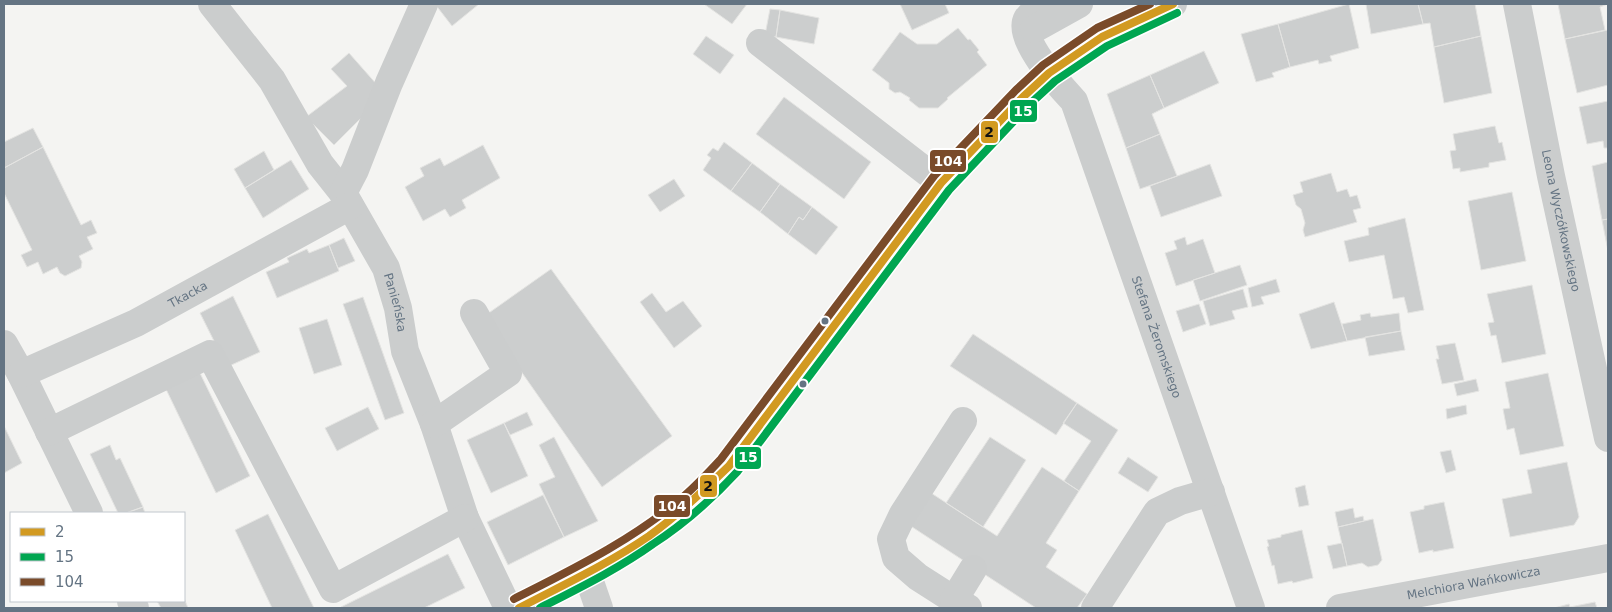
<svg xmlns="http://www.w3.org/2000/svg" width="1612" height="612" viewBox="0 0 1612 612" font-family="'DejaVu Sans',sans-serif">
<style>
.building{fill:#cccece;stroke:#e4e4e2}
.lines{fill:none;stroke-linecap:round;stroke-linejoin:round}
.minor{stroke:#cbcdcd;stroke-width:28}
.bus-1-casing{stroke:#fff;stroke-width:11}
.bus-2-casing{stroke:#fff;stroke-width:11}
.bus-3-casing{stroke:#fff;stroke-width:11}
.bus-1{stroke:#d29a21;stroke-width:8}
.bus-2{stroke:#00a651;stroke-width:8}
.bus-3{stroke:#7a4b2a;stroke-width:8}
.bus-dot{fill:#647483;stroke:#fff;stroke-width:2}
.labels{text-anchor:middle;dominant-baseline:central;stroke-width:5;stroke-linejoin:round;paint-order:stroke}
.street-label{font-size:12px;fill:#647483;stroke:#fff}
.line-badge{stroke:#fff;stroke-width:2}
.badge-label{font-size:14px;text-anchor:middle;font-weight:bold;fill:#fff}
.pale-badge-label{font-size:14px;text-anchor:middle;font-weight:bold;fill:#111}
</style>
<rect width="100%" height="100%" fill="#f4f4f2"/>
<path class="building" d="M435,4H479L452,26Z
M704,4H747L732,24Z
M900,4H945L949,13L912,30Z
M1349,4L1359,48L1330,56L1332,61L1319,64L1318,60L1290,67L1278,24Z
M1366,4H1418L1423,24L1371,34Z
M1418,4H1475L1481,36L1434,47L1430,23L1423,24Z
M1558,4H1608L1600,7L1605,30L1565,39Z
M770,9L780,10L776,37L765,35Z
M780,10L819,18L814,44L776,37Z
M1278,24L1290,67L1272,73L1274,77L1256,82L1241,34Z
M958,28L968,40L970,39L979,50L977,52L987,65L947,98L948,99L938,108H919L909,100L910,98L900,92L895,93L889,89V83L872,70L900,32L917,44H937Z
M1608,30V85L1577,93L1565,39Z
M706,36L734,55L720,74L693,54Z
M1481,36L1492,93L1444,103L1434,47Z
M1204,51L1219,83L1164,108L1150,75Z
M349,53L379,87L369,110L334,145L306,117L347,86L331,69Z
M1150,75L1164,108L1152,114L1160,134L1126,148L1107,94Z
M784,97L871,162L844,199L756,134Z
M1608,101V148H1604L1603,141L1587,144L1579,107Z
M1495,126L1499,143L1502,142L1506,160L1489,163V167L1460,172V168L1453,169L1450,151L1456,150L1453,134Z
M33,128L43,147L4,168V142Z
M1160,134L1177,176L1140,189L1126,148Z
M724,142L752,163L731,191L703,170L711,158L707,155L713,148L718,151Z
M483,145L500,178L462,200L466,208L450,217L445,209L423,221L405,187L424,176L420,168L440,158L444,166Z
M43,147L81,225L91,220L97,233L87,237L93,249L79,256L82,262L81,268L65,276L60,273L57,267L43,274L38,262L27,267L21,255L32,250L4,193V168Z
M264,151L274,170L245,188L234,169Z
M291,160L309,189L263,218L245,188Z
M1608,162V219L1602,220L1592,166Z
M752,163L780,184L760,212L731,191Z
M1210,164L1222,196L1161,217L1150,186Z
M1331,173L1337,192L1347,189L1350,197L1357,195L1361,208L1353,210L1357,222L1305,237L1303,230L1305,223L1301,209L1296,205L1293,195L1303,192L1300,182Z
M674,179L685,196L660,212L648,195Z
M780,184L812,207L803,220L799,217L788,234L760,212Z
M1512,192L1526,261L1481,270L1468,201Z
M812,207L838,227L816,255L788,234L799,217L803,220Z
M1405,218L1424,310L1408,313L1404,297L1393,299L1384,255L1349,262L1344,241L1369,235L1368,228Z
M1608,219V251L1602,220Z
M1185,237L1187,245L1203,239L1215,273L1176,286L1165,253L1177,249L1174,241Z
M344,238L355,261L338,268L329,245Z
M329,245L339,271L277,298L266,272L289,262L287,258L307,249L309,253Z
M1240,265L1247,285L1200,301L1193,280Z
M551,269L672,436L602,487L483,317Z
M1276,279L1280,292L1261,297L1264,304L1252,307L1248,288Z
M1532,285L1546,354L1502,363L1496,335L1491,336L1488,323L1494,322L1487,294Z
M1243,289L1248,307L1232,311L1235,319L1210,326L1203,301Z
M652,293L666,312L683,301L702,326L674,348L640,302Z
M233,296L260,352L227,367L200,313Z
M363,297L404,413L385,420L343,304Z
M1334,302L1347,341L1311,349L1299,314Z
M1199,304L1206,324L1183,332L1176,311Z
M1370,313L1371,317L1399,313L1401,331L1347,341L1342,324L1361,320L1360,315Z
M327,319L342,365L314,374L299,328Z
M1401,331L1405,350L1369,356L1365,337Z
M973,334L1077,403L1056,435L950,366Z
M1455,343L1464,380L1442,384L1436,359H1439L1436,346Z
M198,369L250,476L216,493L164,385Z
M1548,373L1564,446L1520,455L1514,428L1507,430L1503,409L1510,408L1505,382Z
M1476,379L1479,391L1457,396L1454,384Z
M1077,403L1118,430L1079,491L1064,481L1091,441L1063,423Z
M1466,405L1467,414L1447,419L1446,409Z
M368,407L379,429L337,451L325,428Z
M527,412L533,425L510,435L504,423Z
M504,423L528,476L491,493L467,440Z
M4,426L22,463L4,473Z
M554,437L598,521L564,537L539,484L555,477L539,445Z
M990,437L1026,460L983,527L946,503Z
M110,445L116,460L120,458L143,507L126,513H118L90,454Z
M1451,450L1456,470L1446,473L1440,452Z
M1128,457L1158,477L1148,492L1118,473Z
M1567,462L1579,517L1574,525L1510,537L1502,499L1532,493L1527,470Z
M1042,467L1079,491L1046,543L1057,550L1046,567L1087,594L1077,608H1036L906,523L928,491L997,536Z
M1305,485L1309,505L1299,507L1295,488Z
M543,495L564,537L508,565L487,522Z
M1444,502L1454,548L1433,552V550L1419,553L1410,512L1424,509V506Z
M143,507L145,513H126Z
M1353,508L1355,518L1363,516L1364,521L1338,527L1335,512Z
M268,514L314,608H272L235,530Z
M1373,519L1382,560L1378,565L1368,567L1362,563L1347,566L1338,527Z
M1302,530L1313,578L1293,583L1292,581L1278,584L1274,565L1272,566L1267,547L1269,546L1267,540L1281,537V535Z
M1342,543L1347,566L1333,569L1327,546Z
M448,554L465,588L424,608H342L341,607Z
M184,598L188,608H161L157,601H184Z
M1595,602L1597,608H1554L1569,604L1570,607Z"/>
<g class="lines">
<g class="minor">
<path d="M212,4L272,80L320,164L343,193"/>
<path id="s1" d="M424,4L389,83L355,170L343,193L386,268L398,308L405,351L434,424L465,518L508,608"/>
<path id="s2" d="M1049,4C1042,8 1031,12 1027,19C1016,39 1061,87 1074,101L1251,608"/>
<path id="s3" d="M1517,4L1551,176L1608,438"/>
<path d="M1034,29L1079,4"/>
<path d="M760,43L941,183"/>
<path d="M4,344L21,374L89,513"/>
<path id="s4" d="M21,374L136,323L350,206"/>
<path d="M434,424L508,373L474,313"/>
<path d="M49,432L210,354L333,589L465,518"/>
<path d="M587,573L599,608"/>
<path d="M954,600L918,577L896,558L891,539L903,514L963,421"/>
<path d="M131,601L135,608"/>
<path d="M519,608L587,573L648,536L690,504L729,466L906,228L941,183L1023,97L1049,73L1102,37L1173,4"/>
<path d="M968,608L954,600L973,569"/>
<path d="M1095,608L1157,512L1180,501L1211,492"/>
<path id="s5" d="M1340,608L1608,558"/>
</g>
<g class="bus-1-casing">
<path id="bus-1" d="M519,608C563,585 608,564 649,536C678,515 703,491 729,466L941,183L1023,97L1049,73L1102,37L1173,4"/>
</g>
<g class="bus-2-casing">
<path id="bus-2" d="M540,608C579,588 618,569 653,544C684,524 712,499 737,472L949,190L1030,104L1055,81L1107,46L1177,13"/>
</g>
<g class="bus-3-casing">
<path id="bus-3" d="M514,599C573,569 633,540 683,497C697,485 709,472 721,459L934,176L1016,90L1043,65L1097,28L1150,4"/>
</g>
<use href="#bus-1" class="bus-1"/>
<use href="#bus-2" class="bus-2"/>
<use href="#bus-3" class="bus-3"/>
</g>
<g class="bus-dot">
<circle cx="825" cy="321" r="4.5"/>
<circle cx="803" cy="384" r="4.5"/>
</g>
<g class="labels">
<g class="street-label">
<text stroke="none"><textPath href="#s3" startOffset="221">Leona Wyczółkowskiego</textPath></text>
<text stroke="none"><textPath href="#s4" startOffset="185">Tkacka</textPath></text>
<text stroke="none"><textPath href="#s1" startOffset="328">Panieńska</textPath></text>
<text stroke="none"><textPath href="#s2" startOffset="375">Stefana Żeromskiego</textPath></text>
<text stroke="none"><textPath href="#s5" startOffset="136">Melchiora Wańkowicza</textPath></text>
</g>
</g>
<g class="line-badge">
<rect x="1009" y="99" width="29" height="24" rx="5" fill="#00a651"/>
<rect x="980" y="120" width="19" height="24" rx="5" fill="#d29a21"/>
<rect x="929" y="149" width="38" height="24" rx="5" fill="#7a4b2a"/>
<rect x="734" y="446" width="28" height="24" rx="5" fill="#00a651"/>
<rect x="699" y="474" width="19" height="24" rx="5" fill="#d29a21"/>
<rect x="653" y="494" width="38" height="24" rx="5" fill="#7a4b2a"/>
</g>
<g class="badge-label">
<text x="1023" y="116">15</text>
<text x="948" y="166">104</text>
<text x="748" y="462">15</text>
<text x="672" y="511">104</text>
</g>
<g class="pale-badge-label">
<text x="989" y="137">2</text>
<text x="708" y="491">2</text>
</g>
<rect width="1612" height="612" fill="none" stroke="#647483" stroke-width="10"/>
<rect x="10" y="512" width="175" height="90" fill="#ffffff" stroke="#c1c7cd"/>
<rect x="20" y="528" width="25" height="8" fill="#d29a21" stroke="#c1c7cd"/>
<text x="55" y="537" font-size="15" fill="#647483">2</text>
<rect x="20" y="553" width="25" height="8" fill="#00a651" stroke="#c1c7cd"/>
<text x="55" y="562" font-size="15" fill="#647483">15</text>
<rect x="20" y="578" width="25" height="8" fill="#7a4b2a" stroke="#c1c7cd"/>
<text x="55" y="587" font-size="15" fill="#647483">104</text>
</svg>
